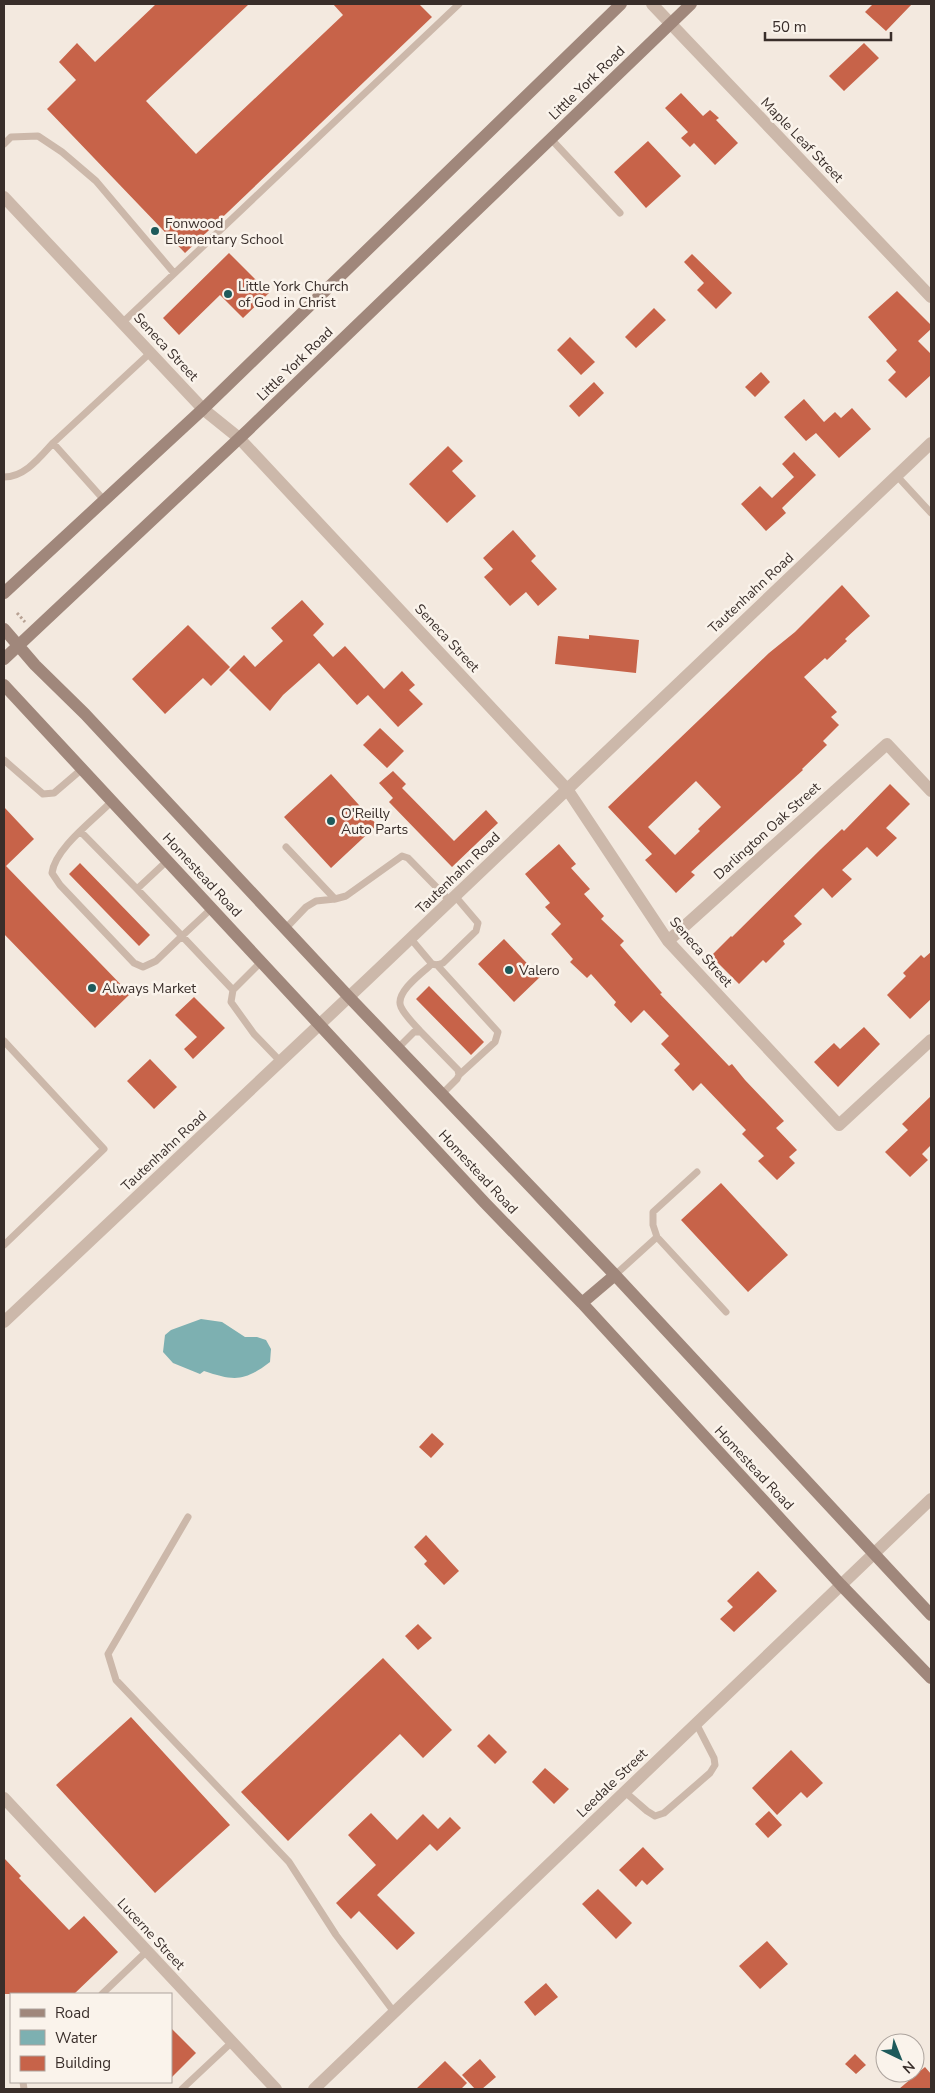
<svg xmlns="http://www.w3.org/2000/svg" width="935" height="2093" viewBox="0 0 935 2093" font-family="'Nunito Sans',sans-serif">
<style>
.water{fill:#7db0b1}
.building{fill:#c76349;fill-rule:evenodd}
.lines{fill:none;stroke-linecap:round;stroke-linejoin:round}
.path{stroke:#b8a294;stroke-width:3;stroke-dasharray:2.5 2.5;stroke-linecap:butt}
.lane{stroke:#ccb8aa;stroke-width:7}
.street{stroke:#ccb8aa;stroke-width:12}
.secondary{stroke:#a0877b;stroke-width:12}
.poi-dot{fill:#1e5a5b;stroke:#faf3eb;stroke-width:2}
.labels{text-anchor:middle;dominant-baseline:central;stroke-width:5;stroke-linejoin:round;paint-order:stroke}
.street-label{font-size:14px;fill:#392e2a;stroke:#faf3eb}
.poi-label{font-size:14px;fill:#392e2a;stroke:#faf3eb;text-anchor:start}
</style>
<rect width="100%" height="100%" fill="#f3e9df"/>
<path class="water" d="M201,1319L222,1322L245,1337H257L266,1340L271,1349L270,1362C244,1382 234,1381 204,1371L200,1374L173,1363L163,1352L165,1335L171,1330Z"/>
<path class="building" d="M156,4H249L146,101L196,154L343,15L333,4H419L432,17L185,253L47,109L76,80L59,62L77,43L95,62Z
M873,4H912L886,31L865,12Z
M864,43L879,58L844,91L829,76Z
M681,93L703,116L710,110L719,118L716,120L738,143L715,165L694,143L690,147L681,138L688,132L665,108Z
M648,141L681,176L646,208L614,172Z
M229,253L269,293L243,318L220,295L179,335L163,318Z
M692,254L732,293L716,309L697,290L704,283L684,262Z
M897,291L931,325V329L918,341L931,354V375L906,398L888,380L896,372L886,361L897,350L868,317Z
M654,308L666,320L636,348L625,337Z
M570,337L595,362L581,375L557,350Z
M761,372L770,382L755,397L745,387Z
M594,382L604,393L579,417L569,406Z
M804,399L824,422L835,412L841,418L852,408L871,429L839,458L816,433L806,441L784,417Z
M448,446L463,461L452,471L476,496L447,523L409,484Z
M794,452L816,475L782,508L786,513L766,531L741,504L760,486L772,498L794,477L782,464Z
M513,530L536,556L531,561L557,589L538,606L526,592L510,606L484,577L493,569L483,558Z
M842,585L870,616L845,639L847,641L827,660L825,658L804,677L837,712L831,717L839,725L823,741L827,745L802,769L803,770L691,872L695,875L676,893L645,860L652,854L608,807L769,653L795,632ZM696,781L721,807L698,829L700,831L675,855L648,827Z
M302,600L324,624L313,635L333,657L345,646L384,689L402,671L415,685L409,690L423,704L398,727L368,695L357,705L319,663L283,695L270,711L229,670L244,655L255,667L283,641L271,628Z
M188,625L230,667L211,686L203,678L165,714L132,679Z
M589,635L639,640L636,673L555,664L558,636L589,639Z
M380,728L404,751L387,768L363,745Z
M393,771L406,784L402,788L454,841L486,810L498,823L452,867L389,802L393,798L379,783Z
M331,774L377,825L331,868L284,817Z
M890,784L910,804L886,828L897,838L877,857L867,847L842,870L852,879L832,898L823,888L794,916L802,924L783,941L785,944L766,963L763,960L739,984L711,956L731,936L732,937L821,849L842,829L844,831Z
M4,807L34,839L6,866L130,994L95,1028L4,934Z
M559,844L576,864L571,868L590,889L584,894L604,916L601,919L624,941L620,945L662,993L660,994L729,1066L732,1064L745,1080L784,1121L776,1128L797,1150L789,1157L795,1163L777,1180L758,1161L764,1156L742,1134L746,1130L701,1083L693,1091L674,1070L680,1064L661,1044L669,1036L644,1010L631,1023L614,1005L616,1002L591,974L587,978L570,962L573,959L551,934L561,924L545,907L550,903L525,874Z
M80,863L150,935L139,946L69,874Z
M504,939L540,977L514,1002L478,964Z
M931,952V999L910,1019L887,995L906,976L903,973L921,955L924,958Z
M429,986L484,1042L471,1055L416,999Z
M194,997L225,1028L193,1059L184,1049L197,1037L175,1015Z
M864,1027L880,1044L838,1087L814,1062L834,1043L840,1049Z
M150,1059L177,1087L154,1109L127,1081Z
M931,1096V1145L922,1154L928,1160L910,1177L885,1152L908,1130L902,1124Z
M721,1183L788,1255L748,1292L681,1220Z
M432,1433L444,1444L431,1458L419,1447Z
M426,1535L459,1571L444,1585L424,1564L427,1561L414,1547Z
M758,1571L777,1591L734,1632L720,1619L733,1607L727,1601Z
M418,1624L432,1638L418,1650L405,1636Z
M383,1658L452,1730L423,1758L400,1734L288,1841L241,1792Z
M131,1717L230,1825L155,1893L56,1785Z
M489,1734L507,1752L495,1764L477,1746Z
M791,1750L823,1783L807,1798L801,1792L777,1815L752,1788Z
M545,1768L569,1789L554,1804L532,1782Z
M769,1811L782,1825L768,1838L755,1824Z
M371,1813L397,1840L423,1814L438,1829L450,1817L461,1828L437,1851L430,1844L377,1895L415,1933L397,1950L359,1911L351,1919L336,1903L376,1865L348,1835Z
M643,1847L664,1869L647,1885L642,1880L636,1887L619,1870Z
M4,1858L21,1876L19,1878L69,1930L84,1916L118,1952L74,1994H4Z
M598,1889L632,1923L616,1939L582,1904Z
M767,1941L788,1964L760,1989L739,1966Z
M546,1983L558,1997L535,2016L524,2002Z
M171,2028L196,2053L171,2078Z
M855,2054L866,2065L856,2074L845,2064Z
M480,2059L496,2077L482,2089H475L462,2075Z
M445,2061L467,2083L461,2089H416Z
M925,2067L931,2074V2089H899Z"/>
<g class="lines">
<path class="path" d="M17,613L25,622"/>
<path class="lane" d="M551,139L620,213
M4,144L11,137L38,136L62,152L96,181L174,273
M122,323L459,4
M897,476L931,513
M4,477C25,477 40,457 53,443
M104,500L53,443L150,353
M4,760L43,794L54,793L82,769
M112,801C95,819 55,848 52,873L60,885L134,963L143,967L156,961L182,936L233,990
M81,832L137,889L168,860
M286,847L335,899
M137,889L182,936L212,908
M285,929L306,907L316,901L335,899L346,896L402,856L408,858L450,901
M411,939L432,964L437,965L443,963L476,931L478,923L455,896
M262,961L233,990L231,1002L254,1034L281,1062
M437,965L498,1032L495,1042L459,1075
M421,1032C415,1025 405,1016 401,1007C394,993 423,972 432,964
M4,1041L104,1149L4,1245
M398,1048L414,1032H421L458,1070L459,1075L457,1079L442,1094
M657,1237L653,1225V1212L697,1172
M615,1275L657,1237L726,1312
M188,1517L108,1654L116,1680L289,1862L336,1935L394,2012
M625,1792L647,1811L655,1816L664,1813L710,1773L715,1765L714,1758L696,1723
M102,1994L147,1951
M23,2082L24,2089
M182,2089L232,2042"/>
<path class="street" d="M652,4L931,297
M4,197L203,409L239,438L567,789L668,941L839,1125L931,1040
M668,941L887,744L931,791
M4,1322L370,977L931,443
M4,1798L276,2089
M314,2089L931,1499"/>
<path class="secondary" d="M4,593L203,409L621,4
M4,629L35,665L85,714L349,997L615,1275L931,1615
M4,659L248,430L691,4
M4,685L485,1203L582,1303L841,1585L931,1678
M582,1303L615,1275"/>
</g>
<g class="poi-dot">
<circle cx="155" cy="231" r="5"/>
<circle cx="228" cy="294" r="5"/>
<circle cx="331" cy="821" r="5"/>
<circle cx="509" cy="970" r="5"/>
<circle cx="92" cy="988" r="5"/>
</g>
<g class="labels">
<g class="street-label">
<text transform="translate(587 83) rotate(-44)">Little York Road</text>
<text transform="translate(802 140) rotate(46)">Maple Leaf Street</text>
<text transform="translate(166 347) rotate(47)">Seneca Street</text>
<text transform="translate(295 364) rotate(-44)">Little York Road</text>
<text transform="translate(751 593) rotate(-43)">Tautenhahn Road</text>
<text transform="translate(447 638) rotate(47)">Seneca Street</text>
<text transform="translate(767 831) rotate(-42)">Darlington Oak Street</text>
<text transform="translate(458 873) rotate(-44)">Tautenhahn Road</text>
<text transform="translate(202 875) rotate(47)">Homestead Road</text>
<text transform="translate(701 952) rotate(49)">Seneca Street</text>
<text transform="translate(164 1151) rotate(-43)">Tautenhahn Road</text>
<text transform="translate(478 1172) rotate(47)">Homestead Road</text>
<text transform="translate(754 1468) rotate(47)">Homestead Road</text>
<text transform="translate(612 1783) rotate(-44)">Leedale Street</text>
<text transform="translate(151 1934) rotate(47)">Lucerne Street</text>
</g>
<g class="poi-label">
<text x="165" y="223">Fonwood<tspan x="165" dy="16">Elementary School</tspan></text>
<text x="238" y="286">Little York Church<tspan x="238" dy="16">of God in Christ</tspan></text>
<text x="341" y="813">O'Reilly<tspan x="341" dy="16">Auto Parts</tspan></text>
<text x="519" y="970">Valero</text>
<text x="102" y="988">Always Market</text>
</g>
</g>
<rect width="935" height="2093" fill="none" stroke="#392e2a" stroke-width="10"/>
<rect x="10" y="1993" width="162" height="90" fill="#faf3eb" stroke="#ada49e"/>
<rect x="20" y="2009" width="25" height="8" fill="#a0877b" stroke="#ada49e"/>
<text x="55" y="2018" font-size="15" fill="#392e2a">Road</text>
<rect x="20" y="2030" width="25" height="15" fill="#7db0b1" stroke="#ada49e"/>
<text x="55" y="2043" font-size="15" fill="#392e2a">Water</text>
<rect x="20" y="2056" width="25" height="15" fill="#c76349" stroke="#ada49e"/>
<text x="55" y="2068" font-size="15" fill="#392e2a">Building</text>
<g transform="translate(900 2058) rotate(137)"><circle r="24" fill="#faf3eb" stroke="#ada49e"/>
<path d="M0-4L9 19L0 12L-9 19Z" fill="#1e5a5b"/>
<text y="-8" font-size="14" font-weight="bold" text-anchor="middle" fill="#392e2a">N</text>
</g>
<path d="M765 32v8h126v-8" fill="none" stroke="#392e2a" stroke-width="2.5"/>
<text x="772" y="32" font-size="15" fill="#392e2a" stroke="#faf3eb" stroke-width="4" paint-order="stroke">50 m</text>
</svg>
